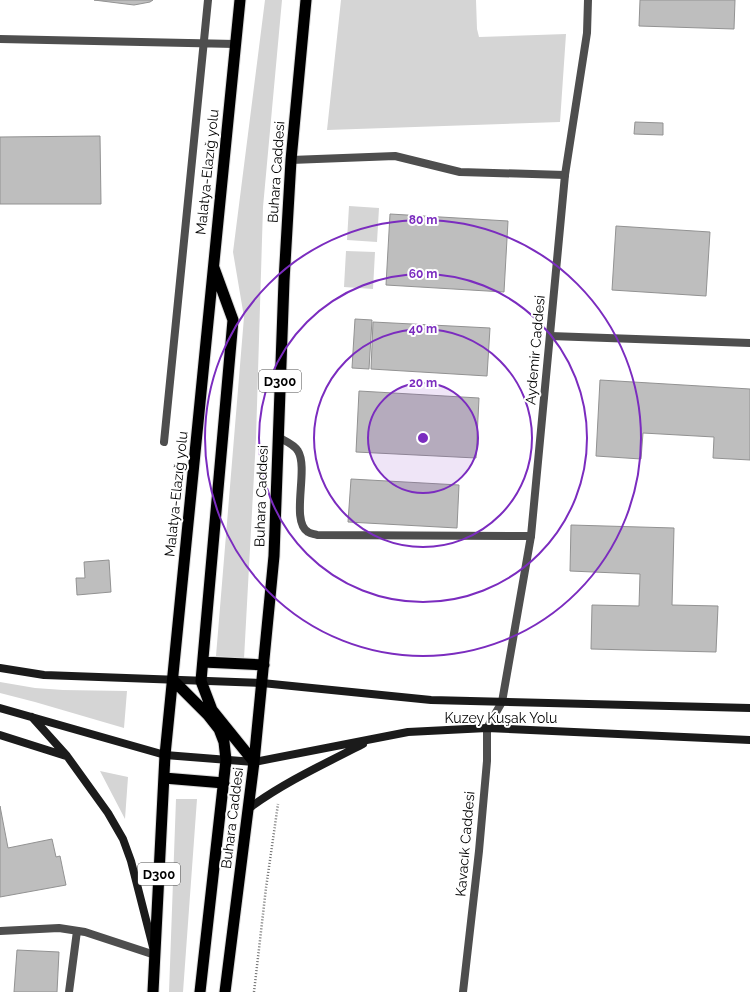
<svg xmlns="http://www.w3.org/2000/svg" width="750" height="992" viewBox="0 0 750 992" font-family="Raleway,sans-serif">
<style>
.green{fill:#d5d5d5}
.building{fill:#bebebe;stroke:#929292}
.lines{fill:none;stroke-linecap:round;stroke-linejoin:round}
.trunk-casing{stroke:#dbdbdb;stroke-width:13}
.path{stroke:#707070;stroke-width:2.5;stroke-dasharray:1 2;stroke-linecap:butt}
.service{stroke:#4e4e4e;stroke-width:8}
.minor{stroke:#4e4e4e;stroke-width:8}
.tertiary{stroke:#4e4e4e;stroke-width:8}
.secondary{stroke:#1b1b1b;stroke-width:8}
.trunk{stroke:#000;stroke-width:11}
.ring{fill:none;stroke:#7b2cbf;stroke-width:2}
.labels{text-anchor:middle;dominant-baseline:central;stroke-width:4;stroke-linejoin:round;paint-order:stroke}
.shield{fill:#fff;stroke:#4c4c4c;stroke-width:1}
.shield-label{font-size:13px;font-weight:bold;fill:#000}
.street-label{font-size:14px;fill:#000;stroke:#fff}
.centre{fill:#7b2cbf;stroke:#fff;stroke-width:2}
.ring-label{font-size:12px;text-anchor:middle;font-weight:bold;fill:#7b2cbf;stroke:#fff;stroke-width:4;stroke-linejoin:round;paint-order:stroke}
</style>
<rect width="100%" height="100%" fill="#fff"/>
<path class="green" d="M265,0H282L263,207L256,438L244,659L216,656L244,317L233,252Z
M341,0H476L477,29L479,37L566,34L560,122L327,130Z
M349,206L379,208L377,242L347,240Z
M346,251L375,252L373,289L344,287Z
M0,682L35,688L63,690L127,691L124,728L35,702L0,693Z
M100,771L128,777L125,819Z
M176,799H197L183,992H169Z"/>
<path class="building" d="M94,0H153L150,2L134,5Z
M640,0H735L734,29L639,26Z
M635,122L663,123V135L634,134Z
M100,136L101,204H0V137Z
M390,214L508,221L504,292L386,285Z
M616,226L710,232L706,296L612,290Z
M355,319L372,320L369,369L352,368Z
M373,322L490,328L487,376L371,369Z
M600,380L750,389V460L713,458L714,437L643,433L641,459L596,456Z
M359,391L479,398L476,458L356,452Z
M351,479L459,485L457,528L348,522Z
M571,525L674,528L672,605L718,606L716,652L591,649L592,605L639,606L640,574L570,571Z
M109,560L111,592L77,595L76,578H85L84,562Z
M0,806L8,848L52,839L56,857L60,856L66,885L0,897Z
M17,950L59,952L57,992H14Z"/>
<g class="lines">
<g class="trunk-casing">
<path id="trunk" d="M214,268L233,320L201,681L212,710L254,762
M203,662L264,665
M173,680L208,715L219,729L224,742L226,760L200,992
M164,778L224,783
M153,992L165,755L240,0
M225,992L254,762L274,556L284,281L291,160L306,0"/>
</g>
<path class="path" d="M254,992L266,888L278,804"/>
<path class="service" d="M0,931L59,928L85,932L155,955
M69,992L77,931"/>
<path class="minor" d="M0,39L235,44
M291,160L395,156L460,172L565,175
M550,336L750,343
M278,437C285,441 294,444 298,451C309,469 290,521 308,532C311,534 315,534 317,535L531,536
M164,442L208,0"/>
<path class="tertiary" d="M463,992L479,851L487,761V728L502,702L531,536L565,175L587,33L588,0"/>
<path class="secondary" d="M0,668L44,675L262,683L431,700L750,708
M0,708L165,755L254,762L408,732L487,728L750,740
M32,717L67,756L108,813L123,839L131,861L153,947
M0,735L66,756
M248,809C283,783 324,764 363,744"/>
<use href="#trunk" class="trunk"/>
</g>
<circle cx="423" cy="438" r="55" fill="#7b2cbf" fill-opacity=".12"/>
<g class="ring">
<circle cx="423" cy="438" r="55"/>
<circle cx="423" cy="438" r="109"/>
<circle cx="423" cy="438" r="164"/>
<circle cx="423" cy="438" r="218"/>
</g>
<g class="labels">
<g class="shield">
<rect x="259" y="370" width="42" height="22" rx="3"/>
<rect x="138" y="863" width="42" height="22" rx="3"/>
</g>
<g class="shield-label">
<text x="280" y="381">D300</text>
<text x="159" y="874">D300</text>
</g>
<g class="street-label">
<text transform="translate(207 172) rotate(-84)">Malatya-Elazığ yolu</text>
<text transform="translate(276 172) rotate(-86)">Buhara Caddesi</text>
<text transform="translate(535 350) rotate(-85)">Aydemir Caddesi</text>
<text transform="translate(176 494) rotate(-84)">Malatya-Elazığ yolu</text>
<text transform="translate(261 496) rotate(-88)">Buhara Caddesi</text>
<text x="501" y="718">Kuzey Kuşak Yolu</text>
<text transform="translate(232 818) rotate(-83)">Buhara Caddesi</text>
<text transform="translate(465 844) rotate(-85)">Kavacık Caddesi</text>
</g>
</g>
<circle cx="423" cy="438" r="6" class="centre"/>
<g class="ring-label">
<text x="423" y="224">80 m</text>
<text x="423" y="278">60 m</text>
<text x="423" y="333">40 m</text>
<text x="423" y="387">20 m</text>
</g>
</svg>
